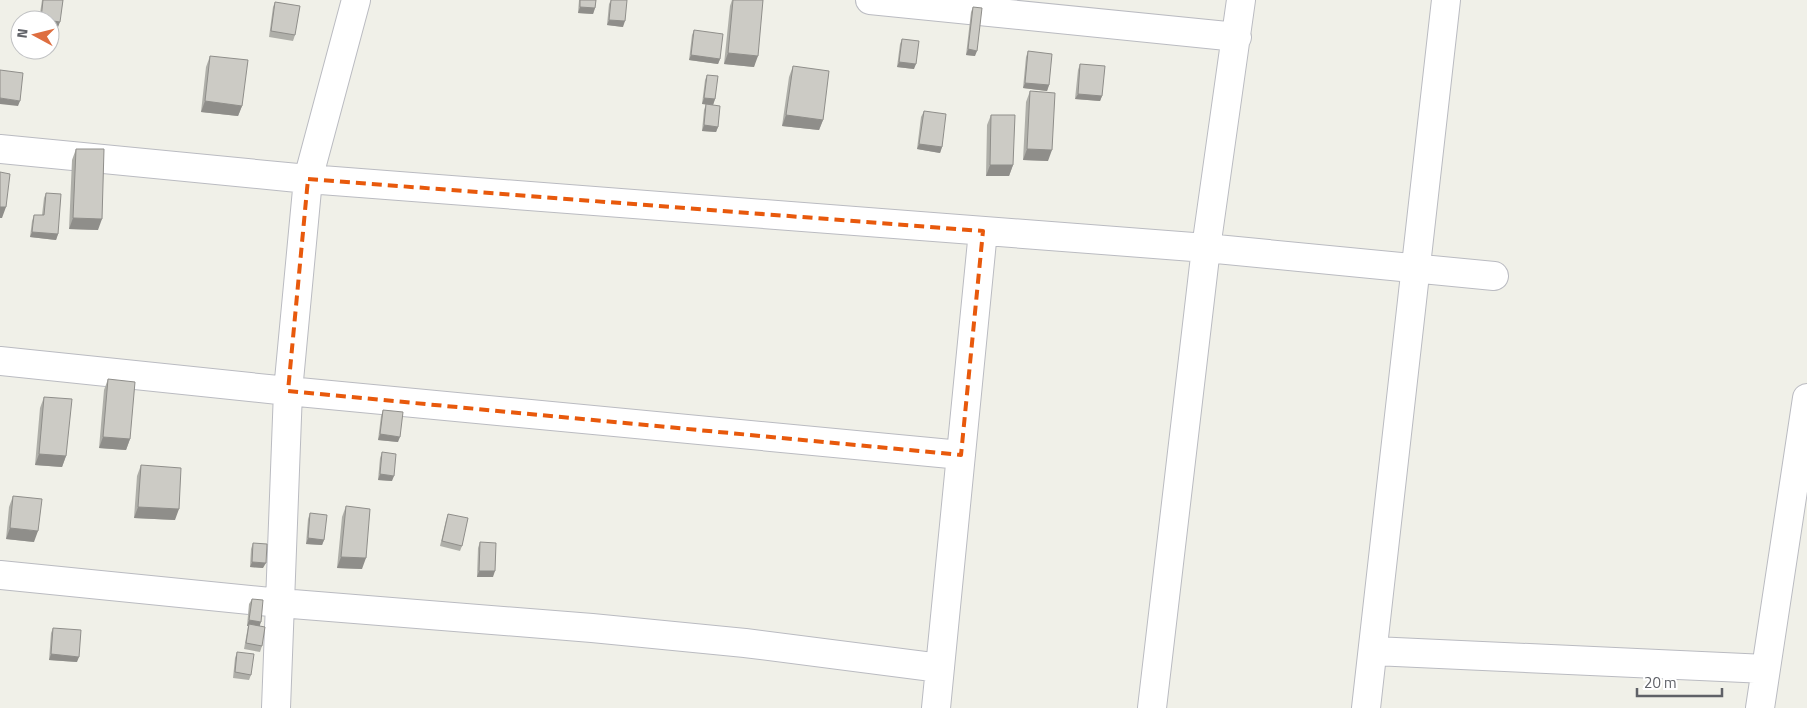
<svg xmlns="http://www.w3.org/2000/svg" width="1807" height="708" viewBox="0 0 1807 708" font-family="'Titillium Web',sans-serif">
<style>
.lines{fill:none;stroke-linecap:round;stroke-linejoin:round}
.minor-casing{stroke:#babbc1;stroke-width:30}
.minor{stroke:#fff;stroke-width:28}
.wall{fill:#afafa9}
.shaded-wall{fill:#8f8e8a}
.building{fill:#cccbc5;stroke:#8f8e8a}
.marked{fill:none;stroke:#e8590c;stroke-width:4;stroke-dasharray:10 6;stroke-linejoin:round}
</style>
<rect width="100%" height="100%" fill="#f0f0e8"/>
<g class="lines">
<g class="minor-casing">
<path id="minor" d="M870,0L1237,37
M0,149L308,179L1206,248L1494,276
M0,361L288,391L961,455
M0,575L280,603L592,628L745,643L940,668
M1374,651L1766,669
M276,708L288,391L308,179L356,0
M936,708L983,231
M1152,708L1206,248L1241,0
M1366,708L1446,0
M1760,708L1807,398"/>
</g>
<use href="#minor" class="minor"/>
</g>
<path class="wall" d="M42,0H63L58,27L50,26V20H39Z
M579,0H596L595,8L593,14L578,13Z
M611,0L623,27L607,25L609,4Z
M732,0H763L754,67L724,64L730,6Z
M275,2L295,35L293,41L269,37L273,7Z
M973,7L975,56L966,55L971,12Z
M694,30L720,59L718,64L689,60L692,35Z
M902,39L914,69L897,67L900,44Z
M1028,51L1049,85L1047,91L1023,88L1026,57Z
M210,56L242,106L238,116L201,112L206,67Z
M1080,64L1102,96L1100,101L1075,99L1078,70Z
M793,66L823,120L819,130L782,126L789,77Z
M707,75L715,99L713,105L702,104L705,80Z
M1030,91L1048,161L1023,160L1026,102Z
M706,104L718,127L716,132L702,131L704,110Z
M924,111L942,147L940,153L917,149L921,117Z
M991,115L1013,165L1009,176H986L987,125Z
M76,149L98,230L69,229L72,160Z
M46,193L58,234L56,240L30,237L32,221L34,215H42L44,198Z
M108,379L130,439L126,450L99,448L104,390Z
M44,397L66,456L62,467L35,465L40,408Z
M383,410L398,442L378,440L381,416Z
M382,452L392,481L378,480L380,458Z
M141,465L175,520L134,518L137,476Z
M13,496L34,542L6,539L9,507Z
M346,506L362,569L337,568L342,517Z
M310,513L324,540L322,545L306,544L308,519Z
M448,514L462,546L460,551L440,546L446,520Z
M480,542L493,577H477L478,548Z
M253,543L263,568L250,567L251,549Z
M252,599L260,626L262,646L260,652L244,649L248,626H247L249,604Z
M53,628L77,662L49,660L51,633Z
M237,652L251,675L249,680L233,678L235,658Z"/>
<path class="shaded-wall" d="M580,7L595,8L593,14L578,13Z
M609,20L625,21L623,27L607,25Z
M50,21L60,22L58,27L50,26Z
M968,49L977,51L975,56L966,55Z
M728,53L758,56L754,67L724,64Z
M691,55L720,59L718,64L689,60Z
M899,62L916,64L914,69L897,67Z
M1025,83L1049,85L1047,91L1023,88Z
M1078,94L1102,96L1100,101L1075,99Z
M0,98L20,101L18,106L0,104Z
M704,98L715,99L713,105L702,104Z
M205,101L242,106L238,116L201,112Z
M786,115L823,120L819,130L782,126Z
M704,125L718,127L716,132L702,131Z
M919,144L942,147L940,153L917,149Z
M1027,149L1052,150L1048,161L1023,160Z
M990,165H1013L1009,176H986Z
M0,207H6L2,218H0Z
M73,218L102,219L98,230L69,229Z
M32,232L58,234L56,240L30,237Z
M380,434L400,437L398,442L378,440Z
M103,437L130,439L126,450L99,448Z
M39,454L66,456L62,467L35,465Z
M380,474L394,476L392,481L378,480Z
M138,507L179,509L175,520L134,518Z
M10,528L38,531L34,542L6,539Z
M308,538L324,540L322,545L306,544Z
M341,557L366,558L362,569L337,568Z
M252,562L266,563L263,568L250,567Z
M479,571H495L493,577H477Z
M249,620L261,622L259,628L249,624L248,626H247Z
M51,654L79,657L77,662L49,660Z"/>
<path class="building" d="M43,0H63L60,22L41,19Z
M580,0H596L595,8L580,7Z
M611,0H627L625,21L609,20Z
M733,0H763L758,56L728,53Z
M275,2L300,6L295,35L271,31Z
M973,7L982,8L977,51L968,49Z
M694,30L723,34L720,59L691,55Z
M902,39L919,41L916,64L899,62Z
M1028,51L1052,54L1049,85L1025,83Z
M210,56L248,60L242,106L205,101Z
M1080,64L1105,66L1102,96L1078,94Z
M793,66L829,71L823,120L786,115Z
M0,70L23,73L20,101L0,98Z
M707,75L718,76L715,99L704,98Z
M1030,91L1055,93L1052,150L1027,149Z
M706,104L720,106L718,127L704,125Z
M924,111L946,114L942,147L919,144Z
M991,115H1015L1013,165H990Z
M76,149H104L102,219L73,218Z
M0,172L10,174L6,207H0Z
M46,193L61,194L58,234L32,232L34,215H44Z
M108,379L135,382L130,439L103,437Z
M44,397L72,399L66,456L39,454Z
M383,410L403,412L400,437L380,434Z
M382,452L396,454L394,476L380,474Z
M141,465L181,468L179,509L138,507Z
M13,496L42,499L38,531L10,528Z
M346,506L370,509L366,558L341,557Z
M310,513L327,515L324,540L308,538Z
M448,514L468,518L462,546L442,541Z
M480,542L496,543L495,571H479Z
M253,543L267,544L266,563L252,562Z
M252,599L263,600L261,622L249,620Z
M249,624L265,627L262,646L246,643Z
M53,628L81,630L79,657L51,654Z
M237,652L254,654L251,675L235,672Z"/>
<path class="marked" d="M308,179L983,231L961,455L288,391Z"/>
<g transform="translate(35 35) rotate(277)"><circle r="24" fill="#ffffff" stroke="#bfc0c2"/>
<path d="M0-4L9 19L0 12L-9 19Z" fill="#de6e40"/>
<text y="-8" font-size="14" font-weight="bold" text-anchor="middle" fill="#5f6167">N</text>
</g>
<path d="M1637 688v8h85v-8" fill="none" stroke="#5f6167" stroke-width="2.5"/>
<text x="1644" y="688" font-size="15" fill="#5f6167" stroke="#ffffff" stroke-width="4" paint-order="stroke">20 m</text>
</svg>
